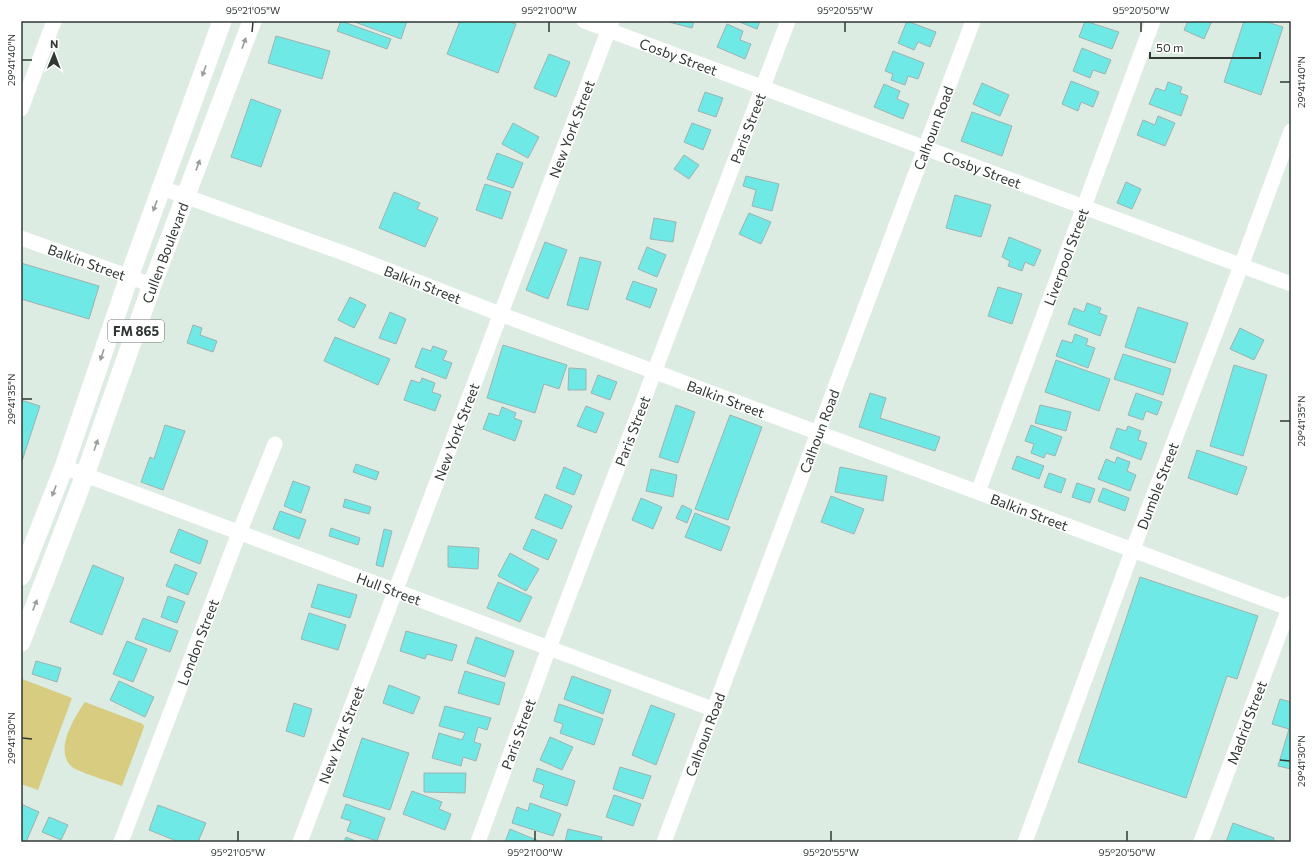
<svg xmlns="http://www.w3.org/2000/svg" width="1312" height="863" viewBox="0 0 1312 863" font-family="Commissioner,sans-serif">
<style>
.green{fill:#d7cc7f}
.building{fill:#6ee9e5;stroke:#9fb2b1}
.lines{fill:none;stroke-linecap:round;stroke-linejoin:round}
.minor{stroke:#fff;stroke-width:15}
.major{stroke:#fff;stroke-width:19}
.oneway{fill:#989c9a}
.ticks{fill:none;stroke:#313834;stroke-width:1.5}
.labels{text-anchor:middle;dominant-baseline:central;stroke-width:3.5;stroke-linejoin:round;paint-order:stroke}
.shield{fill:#fff;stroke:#6f7471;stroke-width:1}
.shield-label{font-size:13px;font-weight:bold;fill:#313834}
.street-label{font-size:14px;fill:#313834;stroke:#fff}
.neatline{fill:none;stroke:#313834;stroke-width:1.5}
.ticks-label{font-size:10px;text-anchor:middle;fill:#313834}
</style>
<rect width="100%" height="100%" fill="#dcece3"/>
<path class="green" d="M22,679L72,698L38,790L21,784Z
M85,702L143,724L144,727L122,786C112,782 77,772 71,766C54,750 75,716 85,702Z"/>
<path class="building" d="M341,21L391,39L387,49L337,31Z
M352,21H407L401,39Z
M460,21H507L516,24L498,73L447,54Z
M665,21H694L692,28Z
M737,21H760L757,29Z
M907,21L936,32L930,47L918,42L914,50L898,43Z
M1085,21L1119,32L1112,49L1079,37Z
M1188,21H1212L1204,39L1184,30Z
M1244,21H1264L1283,27L1261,95L1224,82Z
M727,24L743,31L740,40L751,44L745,59L717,47Z
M276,36L330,51L322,79L268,63Z
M1082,48L1111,60L1105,74L1093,70L1090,78L1073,71Z
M893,51L924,63L918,79L908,76L905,85L891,80L893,74L885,71Z
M549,54L570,62L556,97L534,88Z
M1071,81L1099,92L1093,107L1081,102L1078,111L1062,104Z
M1168,82L1182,87L1180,93L1188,96L1181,116L1149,104L1156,88L1165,91Z
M982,83L1009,95L1000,116L973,104Z
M884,84L900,91L897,99L909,104L903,119L874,107Z
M705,92L723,98L716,117L698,111Z
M251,99L281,110L261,167L231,157Z
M972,112L1012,126L1002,156L961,141Z
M1158,116L1175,123L1165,146L1137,135L1143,120L1155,125Z
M513,123L539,137L528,158L502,144Z
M692,123L711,130L703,150L684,142Z
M497,153L523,163L513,188L487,179Z
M684,155L699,165L689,179L674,169Z
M746,176L779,184L772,211L752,206L756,190L743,186Z
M1126,182L1141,189L1132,209L1117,203Z
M485,184L511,192L502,219L476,210Z
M394,192L420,203L417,209L438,218L425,247L379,228Z
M955,195L991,205L981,237L946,228Z
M749,213L771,222L761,244L739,234Z
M654,218L676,222L673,242L650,239Z
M1009,237L1041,250L1034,266L1025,262L1022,271L1008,266L1010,261L1002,257Z
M545,242L567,250L548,299L526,290Z
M647,247L666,255L657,277L638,269Z
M580,257L601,262L588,310L567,305Z
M21,263L99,286L89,319L21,299Z
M633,281L657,289L650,308L626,299Z
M998,287L1022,294L1012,324L988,316Z
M350,297L366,305L354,328L338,320Z
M1087,303L1101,308L1099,313L1107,316L1100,336L1068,324L1074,308L1084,312Z
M1138,307L1188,323L1175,363L1125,347Z
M390,312L406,319L396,344L379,338Z
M193,325L202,328L200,335L217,341L213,352L187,343Z
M1240,328L1264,340L1254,360L1230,349Z
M1075,334L1088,339L1086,345L1095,348L1088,368L1056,356L1062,340L1072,343Z
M335,337L390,359L378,385L324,361Z
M503,345L567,365L559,389L544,384L535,413L487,398Z
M433,346L447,351L443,360L452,363L446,379L415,367L422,348L431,351Z
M1123,354L1171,369L1163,395L1114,379Z
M1056,360L1110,379L1099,411L1045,392Z
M1234,365L1267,375L1243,456L1210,446Z
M569,368L586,369V390H568Z
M598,375L617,382L610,400L591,393Z
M422,378L435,383L432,392L441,395L435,411L404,400L411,380L420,383Z
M870,393L886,398L880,418L940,437L935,451L859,427Z
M1136,393L1162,402L1157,415L1146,411L1143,420L1128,415Z
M21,400L40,406L22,461L21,460Z
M676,405L695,412L678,463L659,457Z
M1040,405L1071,412L1066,431L1035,423Z
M586,406L604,413L596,433L577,426Z
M502,407L516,413L514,418L522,421L515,441L483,429L489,413L499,416Z
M730,415L762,427L728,520L695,509Z
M165,425L185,431L163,490L141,482L150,457L154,459Z
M1031,425L1062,437L1055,456L1046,453L1044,458L1031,453L1034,444L1025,441Z
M1128,426L1141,431L1138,440L1147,443L1141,460L1110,448L1117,428L1126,431Z
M1197,450L1247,467L1237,495L1188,478Z
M1017,456L1044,466L1039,479L1012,469Z
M1117,457L1130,462L1127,471L1136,475L1130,491L1098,479L1106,459L1115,463Z
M356,464L379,472L376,480L353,472Z
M564,467L582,475L574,495L556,488Z
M840,467L887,476L883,501L835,492Z
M651,469L677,475L673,497L646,491Z
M1049,473L1066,479L1061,493L1044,487Z
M293,481L310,487L301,513L284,506Z
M1077,483L1095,489L1090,503L1072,497Z
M1103,488L1129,498L1125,511L1098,501Z
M545,494L572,506L562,529L535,518Z
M831,496L864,509L854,534L821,522Z
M641,498L662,507L653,529L632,520Z
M345,499L371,507L369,514L343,507Z
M682,505L692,510L687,523L676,518Z
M280,511L306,520L299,539L273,529Z
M695,513L730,527L721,551L685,537Z
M331,528L360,538L358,545L329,536Z
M179,529L208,541L200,564L170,552Z
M384,529L392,531L383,567L376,565Z
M532,529L557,540L548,560L523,549Z
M448,546L479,548L478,569L448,567Z
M510,553L539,569L526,591L498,576Z
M175,564L197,573L188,595L166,586Z
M93,565L124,578L102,635L70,622Z
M1140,577L1258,616L1237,679L1227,676L1186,798L1078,762Z
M498,582L532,597L520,622L487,608Z
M318,584L357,595L350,618L311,607Z
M168,596L185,602L177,623L161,617Z
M309,613L346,625L338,650L301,639Z
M143,618L178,631L170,652L135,639Z
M406,631L457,645L452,661L427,654L425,659L400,651Z
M476,637L514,651L505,677L467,663Z
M127,641L147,649L133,682L113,674Z
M36,661L61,668L57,682L32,674Z
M465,671L505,683L499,705L458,693Z
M572,676L611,690L603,714L564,699Z
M119,681L154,697L145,717L110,700Z
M389,685L420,697L413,714L383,703Z
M1280,699L1291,702V769L1278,766L1289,729L1272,724Z
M294,703L312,709L304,737L286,731Z
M559,704L603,719L594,745L560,733L563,724L554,721Z
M651,705L675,714L656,765L632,755Z
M445,706L491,718L487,730L478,727L474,742L481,744L476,761L463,757L461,766L432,758L439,733L462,740L465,733L439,726Z
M550,737L573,747L562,770L540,760Z
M362,738L409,753L390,810L343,796Z
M620,767L651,776L643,799L613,789Z
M537,768L575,781L567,806L540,797L544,785L533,781Z
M424,773H466L465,793L424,792Z
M412,791L442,802L439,809L451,814L445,830L403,814Z
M614,795L641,804L633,826L606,817Z
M530,803L561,814L553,836L512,823L517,807L528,811Z
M21,804L39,812L26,842L21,841Z
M346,804L385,818L377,841L347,831L351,821L341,818Z
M158,805L206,823L198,842H179L149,830Z
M49,817L68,825L61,840L42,832Z
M1233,823L1274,838L1273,842H1226Z
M510,829L541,842H505Z
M568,829L602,837L601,842H565Z
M346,837L358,842H344Z"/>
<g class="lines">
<g class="minor">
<path id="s1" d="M584,21L1291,284"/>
<path d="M21,109L54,21"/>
<path id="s2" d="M162,188L349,255L500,314L1291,609"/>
<path id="s3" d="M21,238L152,285"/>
<path id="s4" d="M64,467L715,710"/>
<path id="s5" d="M978,492L1153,21"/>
<path id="s6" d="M121,842L239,533L275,444"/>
<path id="s7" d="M300,842L612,21"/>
<path id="s8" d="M478,842L549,648L788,21"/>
<path id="s9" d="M664,842L973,21"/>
<path id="s10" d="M1025,842L1133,549L1241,266L1291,131"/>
<path id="s11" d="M1201,842L1291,603"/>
</g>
<g class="major">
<path d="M21,576L64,467L129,277L222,21"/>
<path id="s12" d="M21,642L85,475L152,285L252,21"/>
</g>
</g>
<defs><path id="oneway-solid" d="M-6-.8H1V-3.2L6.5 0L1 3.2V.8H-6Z"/></defs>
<g class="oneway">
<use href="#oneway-solid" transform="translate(244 43) rotate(-70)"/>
<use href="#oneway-solid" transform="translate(204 71) rotate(110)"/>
<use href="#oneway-solid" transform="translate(198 165) rotate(-70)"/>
<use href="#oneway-solid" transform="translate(155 206) rotate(110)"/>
<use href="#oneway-solid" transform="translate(102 355) rotate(109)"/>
<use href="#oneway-solid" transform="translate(96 445) rotate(-71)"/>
<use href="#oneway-solid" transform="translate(54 491) rotate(111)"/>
<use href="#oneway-solid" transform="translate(35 605) rotate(-69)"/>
</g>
<path class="ticks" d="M252,32L253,22M549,32V22M845,32V22M1141,32V22M22,60H32M1280,82H1290M22,399H32M1280,421H1290M22,738L32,739M1280,760L1290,761M238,841V831M535,841V831M831,841V831M1127,841V831"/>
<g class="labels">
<rect class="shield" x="108" y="320" width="56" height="22" rx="3"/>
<g class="shield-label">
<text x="136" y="331">FM 865</text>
</g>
<g class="street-label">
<text stroke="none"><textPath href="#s1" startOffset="101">Cosby Street</textPath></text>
<text stroke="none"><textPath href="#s8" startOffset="763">Paris Street</textPath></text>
<text stroke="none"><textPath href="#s7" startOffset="763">New York Street</textPath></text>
<text stroke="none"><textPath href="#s9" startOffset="763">Calhoun Road</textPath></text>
<text stroke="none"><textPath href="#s1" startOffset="425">Cosby Street</textPath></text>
<text stroke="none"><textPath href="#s12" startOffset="415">Cullen Boulevard</textPath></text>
<text stroke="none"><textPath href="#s5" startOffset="251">Liverpool Street</textPath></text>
<text stroke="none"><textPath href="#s3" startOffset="70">Balkin Street</textPath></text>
<text stroke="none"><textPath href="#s2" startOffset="278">Balkin Street</textPath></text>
<text stroke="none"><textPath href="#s2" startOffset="602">Balkin Street</textPath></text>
<text stroke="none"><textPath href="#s7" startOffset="439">New York Street</textPath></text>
<text stroke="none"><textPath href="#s8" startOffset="439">Paris Street</textPath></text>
<text stroke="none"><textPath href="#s9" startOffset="439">Calhoun Road</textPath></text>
<text stroke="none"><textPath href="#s10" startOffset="380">Dumble Street</textPath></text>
<text stroke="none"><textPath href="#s2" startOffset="926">Balkin Street</textPath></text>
<text stroke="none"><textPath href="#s4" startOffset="347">Hull Street</textPath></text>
<text stroke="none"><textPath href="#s6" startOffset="214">London Street</textPath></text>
<text stroke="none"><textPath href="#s11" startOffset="128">Madrid Street</textPath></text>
<text stroke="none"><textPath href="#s7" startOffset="115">New York Street</textPath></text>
<text stroke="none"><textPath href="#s8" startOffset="115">Paris Street</textPath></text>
<text stroke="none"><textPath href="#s9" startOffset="115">Calhoun Road</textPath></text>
</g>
</g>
<rect width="1312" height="863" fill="none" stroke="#ffffff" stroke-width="44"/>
<g transform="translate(54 54) rotate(1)" stroke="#ffffff" stroke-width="3" paint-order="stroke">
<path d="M0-3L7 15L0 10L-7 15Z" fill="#313834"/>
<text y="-6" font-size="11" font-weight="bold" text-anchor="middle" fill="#313834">N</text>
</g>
<path d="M1150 52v6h110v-6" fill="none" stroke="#313834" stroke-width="2"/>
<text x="1156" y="52" font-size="12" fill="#313834" stroke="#ffffff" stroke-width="3" paint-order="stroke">50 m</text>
<rect x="22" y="22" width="1268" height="819" class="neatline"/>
<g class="ticks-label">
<text x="253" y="14">95°21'05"W</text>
<text x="549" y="14">95°21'00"W</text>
<text x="845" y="14">95°20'55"W</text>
<text x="1141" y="14">95°20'50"W</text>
<text transform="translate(11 60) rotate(-90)" y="4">29°41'40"N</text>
<text transform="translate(1301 82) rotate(-90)" y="4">29°41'40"N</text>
<text transform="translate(11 399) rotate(-90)" y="4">29°41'35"N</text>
<text transform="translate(1301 421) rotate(-90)" y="4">29°41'35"N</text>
<text transform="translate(11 738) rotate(-90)" y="4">29°41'30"N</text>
<text transform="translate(1301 761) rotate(-90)" y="4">29°41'30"N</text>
<text x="238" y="856">95°21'05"W</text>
<text x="535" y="856">95°21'00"W</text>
<text x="831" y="856">95°20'55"W</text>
<text x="1127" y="856">95°20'50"W</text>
</g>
</svg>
